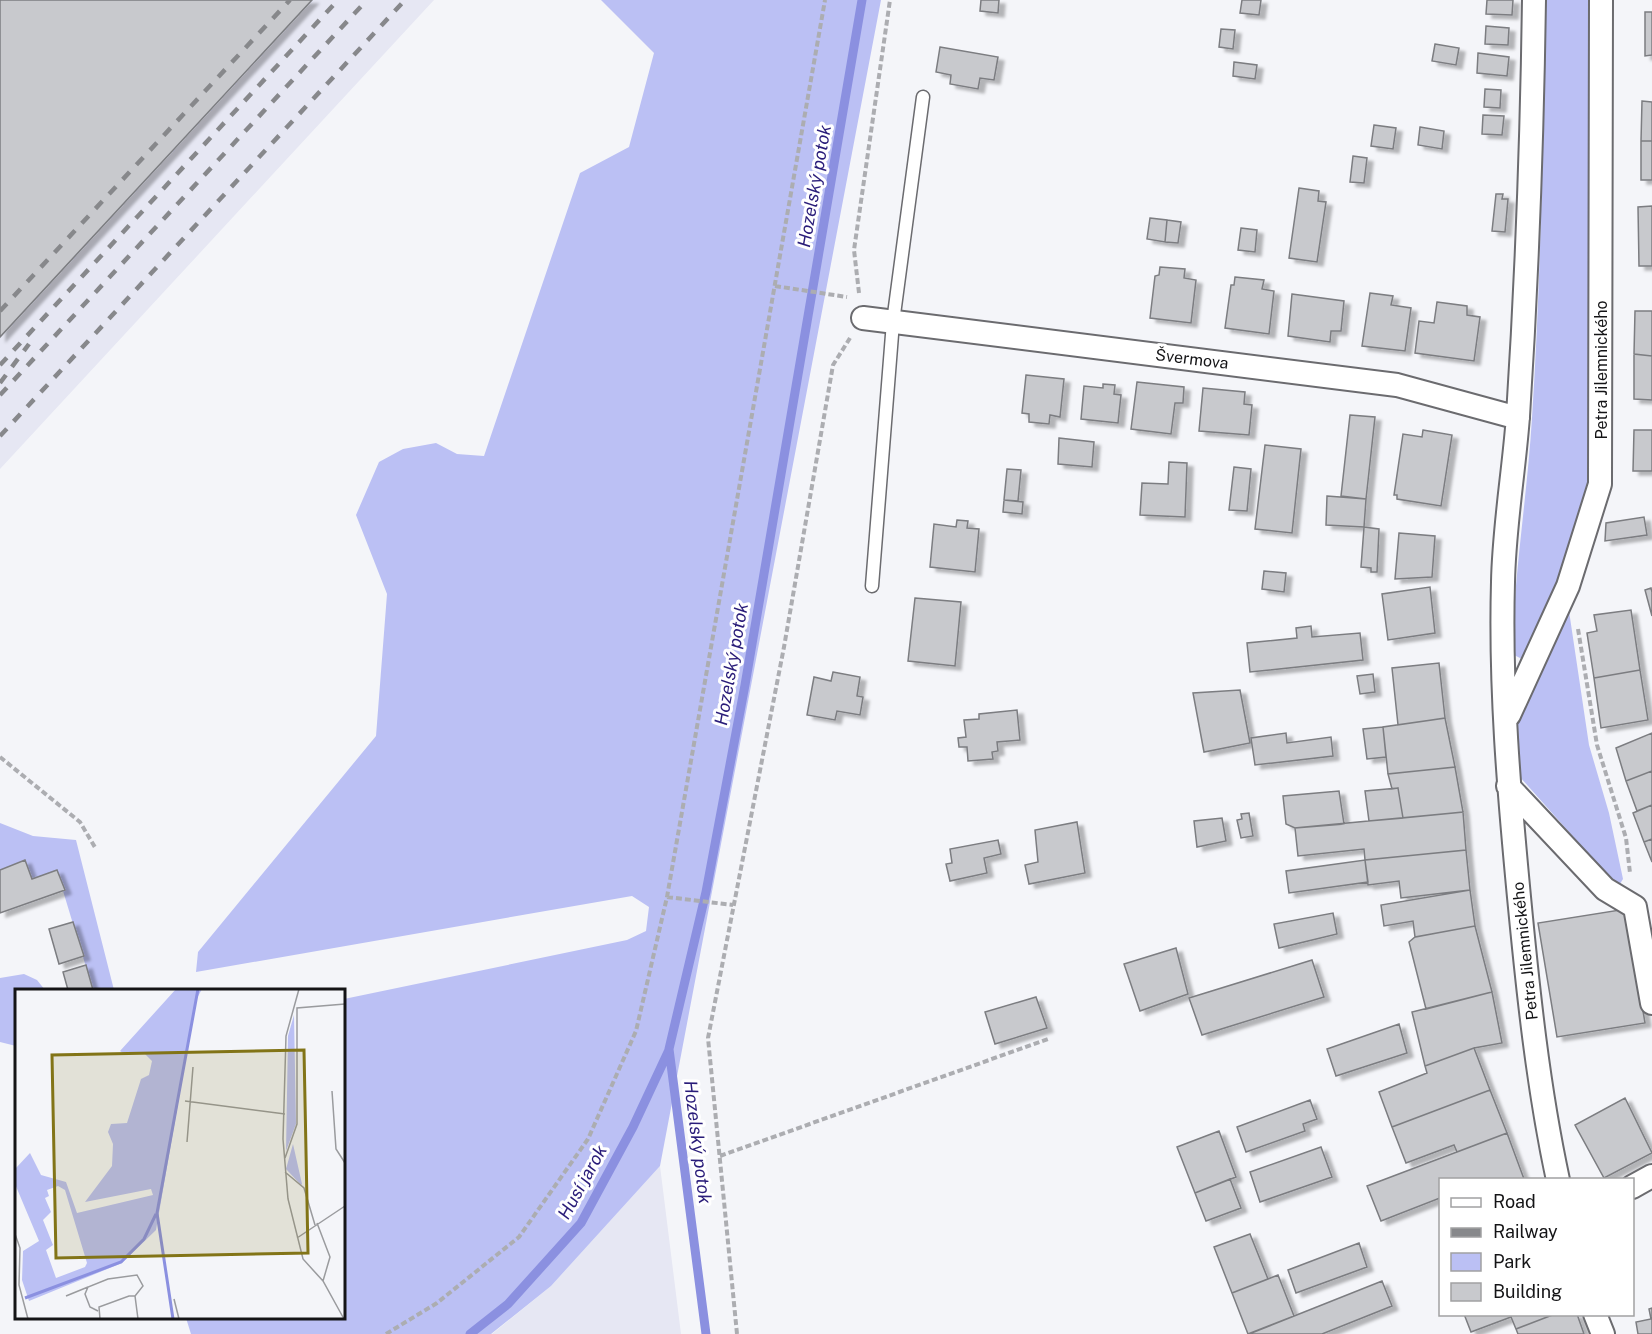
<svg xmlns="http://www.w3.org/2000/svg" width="1652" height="1334" viewBox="0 0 1652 1334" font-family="'Public Sans',sans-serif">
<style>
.built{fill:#e6e7f3}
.green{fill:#bbc0f4}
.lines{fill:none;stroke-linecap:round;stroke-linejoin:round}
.stream{stroke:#8b90e0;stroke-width:9}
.building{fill:#c8c9cd;stroke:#7c7d81;stroke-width:1.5;filter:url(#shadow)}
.service-casing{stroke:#6b6b6f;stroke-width:15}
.minor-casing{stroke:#6b6b6f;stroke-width:26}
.path{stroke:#acadb1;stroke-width:4;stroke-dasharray:6 3;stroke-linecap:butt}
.service{stroke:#fff;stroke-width:12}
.minor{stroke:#fff;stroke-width:22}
.rail{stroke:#87888b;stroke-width:4.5;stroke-dasharray:10 10;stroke-linecap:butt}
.labels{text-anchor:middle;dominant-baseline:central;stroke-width:6;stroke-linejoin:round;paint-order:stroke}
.street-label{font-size:16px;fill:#141416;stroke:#fff}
.water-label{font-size:18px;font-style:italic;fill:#291c79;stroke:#fff}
.inset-river{fill:none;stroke:#8b90e0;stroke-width:3}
.inset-road{fill:none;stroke:#9a9b9e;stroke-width:1.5}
.view{fill:#827417;fill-opacity:0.15;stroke:#827417;stroke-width:3}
.inset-edge{fill:none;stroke:#141416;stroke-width:3}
</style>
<defs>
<filter id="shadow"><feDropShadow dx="6" dy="4" stdDeviation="1.5" flood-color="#0004"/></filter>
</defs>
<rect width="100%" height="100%" fill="#f4f5f9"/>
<path class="built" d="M0,0H434L0,469Z
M660,1166L681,1334H492L551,1286Z"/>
<path class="green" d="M601,0H881L660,1166L551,1286L491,1334H191L186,1318H344V999L627,940L646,931L649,907L632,896L196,972L198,952L376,736L387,594L356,515L379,462L403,449L436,443L457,454L484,456L580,173L629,147L654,53Z
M1545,0H1594L1591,485L1571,550L1522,659L1512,654C1514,574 1527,498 1532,418C1541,279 1543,140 1545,0Z
M1569,611L1589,745L1609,813L1623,879L1618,887L1519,776L1518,722L1565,614Z
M0,823L33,836L76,840L114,990H93L57,871L32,879L25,860L0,870Z
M24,974L37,980L45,990H16V1046L0,1042V978Z"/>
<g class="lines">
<path class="stream" d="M470,1334L508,1304L581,1223L633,1127L669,1050
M706,1334L669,1049L706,892L745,685L862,0"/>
</g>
<path class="building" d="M0,0H312L0,337Z
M981,0H999L998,13L980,11Z
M1242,0H1261L1259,15L1240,13Z
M1487,0H1513L1512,15L1486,14Z
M1645,12H1652V55L1645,56Z
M1486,26L1509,28L1508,45L1485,44Z
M1221,29L1235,30L1233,49L1219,47Z
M1435,44L1459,48L1456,65L1432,61Z
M940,47L998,57L994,80L980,78L978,89L950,84L951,75L936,72Z
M1478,53L1509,57L1507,76L1477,73Z
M1234,62L1257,65L1255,79L1233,76Z
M1485,89L1501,90L1500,108L1484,107Z
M1642,101L1652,102V141H1641Z
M1483,115L1504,116L1502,135L1482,134Z
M1374,125L1396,128L1393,149L1371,146Z
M1420,127L1444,131L1442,149L1418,145Z
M1641,141H1652V180H1641Z
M1353,156L1367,158L1364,183L1350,182Z
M1299,188L1319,191L1318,201L1326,202L1317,262L1289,258Z
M1496,194H1503L1502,199H1508L1505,232L1492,231Z
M1652,206V266H1639L1638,207Z
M1150,218L1167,220L1165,242L1147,239Z
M1167,220L1181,222L1178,243L1165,242Z
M1241,228L1257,230L1255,252L1238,250Z
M1160,267L1185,269L1184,278L1196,280L1191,323L1150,318L1155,276L1159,275Z
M1235,277L1264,280L1262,289L1274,291L1269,334L1225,328L1231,285H1234Z
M1370,293L1393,296L1391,305L1411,308L1405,351L1362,346Z
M1292,294L1344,301L1341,331H1331L1330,342L1288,336Z
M1437,302L1467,306V315L1480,317L1474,361L1415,353L1419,321L1434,323Z
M1635,311H1652V356L1634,354Z
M1634,354L1652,356V400L1634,399Z
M1026,375L1064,379L1060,417L1050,415L1049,424L1029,422V414L1022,413Z
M1137,382L1184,387L1183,403H1175L1171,434L1131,429Z
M1103,384L1115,385L1114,394L1121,395L1118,423L1081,419L1084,386L1103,388Z
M1203,388L1245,392L1244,404L1252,405L1249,435L1199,431Z
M1350,415L1375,417L1366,499L1341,496Z
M1423,430L1452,435L1441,506L1397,499V495H1394L1403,434L1422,437Z
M1634,430H1652V471H1633Z
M1059,438L1094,442L1092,467L1058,464Z
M1265,445L1301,449L1292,533L1255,529Z
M1169,462L1187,463L1185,517L1140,515L1142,483L1168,484Z
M1234,467L1251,469L1247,511L1229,510Z
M1007,469L1021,470L1018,501L1004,500Z
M1327,496L1366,499L1364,527L1326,525Z
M1004,500L1023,502L1022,514L1003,512Z
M1644,517L1647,535L1605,541L1606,523Z
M957,520L968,521L967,528L979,529L975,572L930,567L934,524L956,527Z
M1364,527L1379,529L1377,572H1371V568L1361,567Z
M1399,533L1435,536L1432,577L1395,579Z
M1264,571L1286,573L1284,592L1262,589Z
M1430,587L1435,633L1388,640L1382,594Z
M1651,588L1652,592V616L1645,590Z
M915,598L961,602L955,666L908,661Z
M1631,610L1640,670L1594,678L1587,633L1597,631L1594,615Z
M1311,626L1312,637L1360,633L1363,660L1250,672L1247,643L1297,638L1296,628Z
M1439,663L1445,718L1398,725L1392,668Z
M1640,670L1648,720L1601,728L1594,678Z
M833,672L860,677L857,696L863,697L860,715L837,711L835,720L807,715L814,677L831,681Z
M1373,674L1375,692L1360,694L1357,676Z
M1240,690L1250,743L1204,752L1193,693Z
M1017,710L1020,740L997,742L998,751L992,752L993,759L968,761L967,747H959L958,738L966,737L964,720L979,719V714Z
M1445,718L1455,767L1388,774L1383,727Z
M1383,727L1386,757L1367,759L1363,729Z
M1286,733L1287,743L1331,737L1333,756L1255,765L1251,738Z
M1652,733V771L1626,781L1616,748Z
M1455,767L1463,812L1403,818L1398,788L1392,789L1388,774Z
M1652,771V805L1637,811L1626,781Z
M1398,788L1403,818L1369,821L1365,791Z
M1339,791L1344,824L1295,828L1286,824L1283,796Z
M1652,805V839L1644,842L1633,813Z
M1463,812L1466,850L1365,860L1364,849L1298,856L1295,828Z
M1249,813L1253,836L1241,838L1237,820L1242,819L1241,814Z
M1222,818L1226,841L1197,847L1194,821Z
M1077,822L1085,873L1029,884L1025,865L1038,862L1035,830Z
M1652,839V862L1644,842Z
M998,840L1001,854L984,858L987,873L950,881L946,864L952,863L950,849Z
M1466,850L1470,890L1401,898L1399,881L1368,885L1365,860Z
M25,860L32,879L57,870L65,890L0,913V870Z
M1365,860L1368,882L1289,893L1286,871Z
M1470,890L1475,926L1415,937L1413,921L1384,926L1381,905Z
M1626,909L1645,1023L1557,1037L1538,923Z
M1333,913L1337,934L1279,948L1274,924Z
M73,922L84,956L59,964L49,929Z
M1475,926L1492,992L1426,1009L1409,942L1415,937Z
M1176,948L1188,994L1140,1011L1124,964Z
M1312,960L1324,997L1202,1035L1189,998Z
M86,965L93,990H68L63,972Z
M1492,992L1502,1043L1474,1048L1425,1066L1412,1012Z
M1036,997L1047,1028L995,1044L985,1012Z
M1399,1024L1407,1053L1336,1076L1327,1049Z
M1474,1048L1490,1090L1392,1127L1379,1092L1427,1073L1425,1066Z
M1490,1090L1507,1133L1457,1152L1454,1145L1406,1163L1392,1127Z
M1625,1098L1652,1153L1604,1178L1575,1125Z
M1310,1100L1317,1119L1303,1124L1305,1131L1246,1152L1237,1127Z
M1219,1131L1236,1177L1195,1193L1177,1147Z
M1507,1133L1524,1179L1440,1180V1198L1381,1221L1367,1186Z
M1321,1147L1332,1177L1260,1202L1250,1172Z
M1230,1179L1241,1208L1206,1221L1195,1193Z
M1250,1234L1268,1279L1232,1293L1214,1247Z
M1359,1243L1367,1267L1296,1293L1288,1270Z
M1278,1275L1294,1316L1248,1334L1232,1293Z
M1382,1281L1392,1306L1322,1334H1249Z
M1652,1308V1334H1638L1636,1322L1651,1319L1649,1309Z
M1464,1314H1555L1516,1329L1511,1317L1471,1332Z
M1555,1314H1577L1584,1334H1518L1516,1329Z"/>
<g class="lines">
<g class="service-casing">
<path id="service" d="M872,586L893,322L923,97"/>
</g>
<g class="minor-casing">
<path id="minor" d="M1534,0C1532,139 1527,277 1518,416C1514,471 1504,527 1503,582C1500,687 1509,792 1519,897C1528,991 1538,1087 1558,1180
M863,318L1397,385L1518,418
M1509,715L1568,586L1600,484L1601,0
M1508,786L1605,889L1635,907L1652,1003
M1632,1187L1652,1176
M1595,1314L1603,1334"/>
</g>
<path class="path" d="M775,286L847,297
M859,293L854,250L890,0
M1578,629L1597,745L1626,838L1630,873
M0,757L80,822L96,849
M667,897L733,905
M720,1156L1048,1039
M386,1334L437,1303L519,1237L588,1139L636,1031L667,897L825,0
M737,1334L708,1038L784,647L833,365L850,338"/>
<use href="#service" class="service"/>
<use href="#minor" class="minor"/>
<path class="rail" d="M0,311L290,0
M0,365L338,0
M0,383L29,344
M0,395L367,0
M0,436L405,0"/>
</g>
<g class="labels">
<g class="street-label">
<text transform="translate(1192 359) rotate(7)">Švermova</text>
<text transform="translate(1601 370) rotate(-90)">Petra Jilemnického</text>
<text transform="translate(1525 951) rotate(-96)">Petra Jilemnického</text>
</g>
<g class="water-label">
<text transform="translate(814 186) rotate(-80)">Hozelský potok</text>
<text transform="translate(731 664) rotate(-80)">Hozelský potok</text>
<text transform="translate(698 1142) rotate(83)">Hozelský potok</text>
<text transform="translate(582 1182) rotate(-61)">Husí jarok</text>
</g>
</g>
<g transform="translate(15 989)">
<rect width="330" height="330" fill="#f4f5f9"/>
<path d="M161,0H187L181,11L141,241L107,274L14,312L7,291L8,262L24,252L0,195V180L15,164L26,186L51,193L62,224L138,206L136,200L70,213L97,177L98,155L93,143L96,135L112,134L126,90L134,86L137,72L128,63L111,66L105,62ZM43,197L50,201L72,274L70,278L41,289L31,261L38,256L28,231L36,223L30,209L34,207L32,201ZM279,26L281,135L271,162L273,47ZM278,155L287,195L286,196L271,180Z" fill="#bbc0f4" fill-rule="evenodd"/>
<path class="inset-river" d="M10,309L106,273L129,250L141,225M158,330L142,224L183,0"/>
<path class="inset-road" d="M284,0L271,47L268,150L273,210L288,270L308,292L329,330M317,102L321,160L330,174M170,112L270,125M172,153L178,78M270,169L282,135V19L330,15M270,183L289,199L300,236M302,234L315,268L308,292M0,245L5,259L4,296L13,330M282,249L330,217M51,307L73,298M159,310L164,330M83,322L75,318L70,305L73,298L93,290L122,286L128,297L120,307M85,330L84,318L114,307H120L123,330"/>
<path class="view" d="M289,61L293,264L41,269L37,66Z"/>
<rect width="330" height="330" class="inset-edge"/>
</g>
<rect x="1439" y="1178" width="195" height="138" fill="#ffffff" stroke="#a1a1a2" stroke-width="1.5"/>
<rect x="1451" y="1198" width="30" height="9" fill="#ffffff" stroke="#a1a1a2" stroke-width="1.5"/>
<text x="1493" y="1208" font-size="18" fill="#141416">Road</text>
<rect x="1451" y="1228" width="30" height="9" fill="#87888b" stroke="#a1a1a2" stroke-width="1.5"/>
<text x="1493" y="1238" font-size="18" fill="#141416">Railway</text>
<rect x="1451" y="1253" width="30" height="18" fill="#bbc0f4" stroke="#a1a1a2" stroke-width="1.5"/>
<text x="1493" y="1268" font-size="18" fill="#141416">Park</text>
<rect x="1451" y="1283" width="30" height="18" fill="#c8c9cd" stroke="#a1a1a2" stroke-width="1.5"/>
<text x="1493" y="1298" font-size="18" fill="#141416">Building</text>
</svg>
